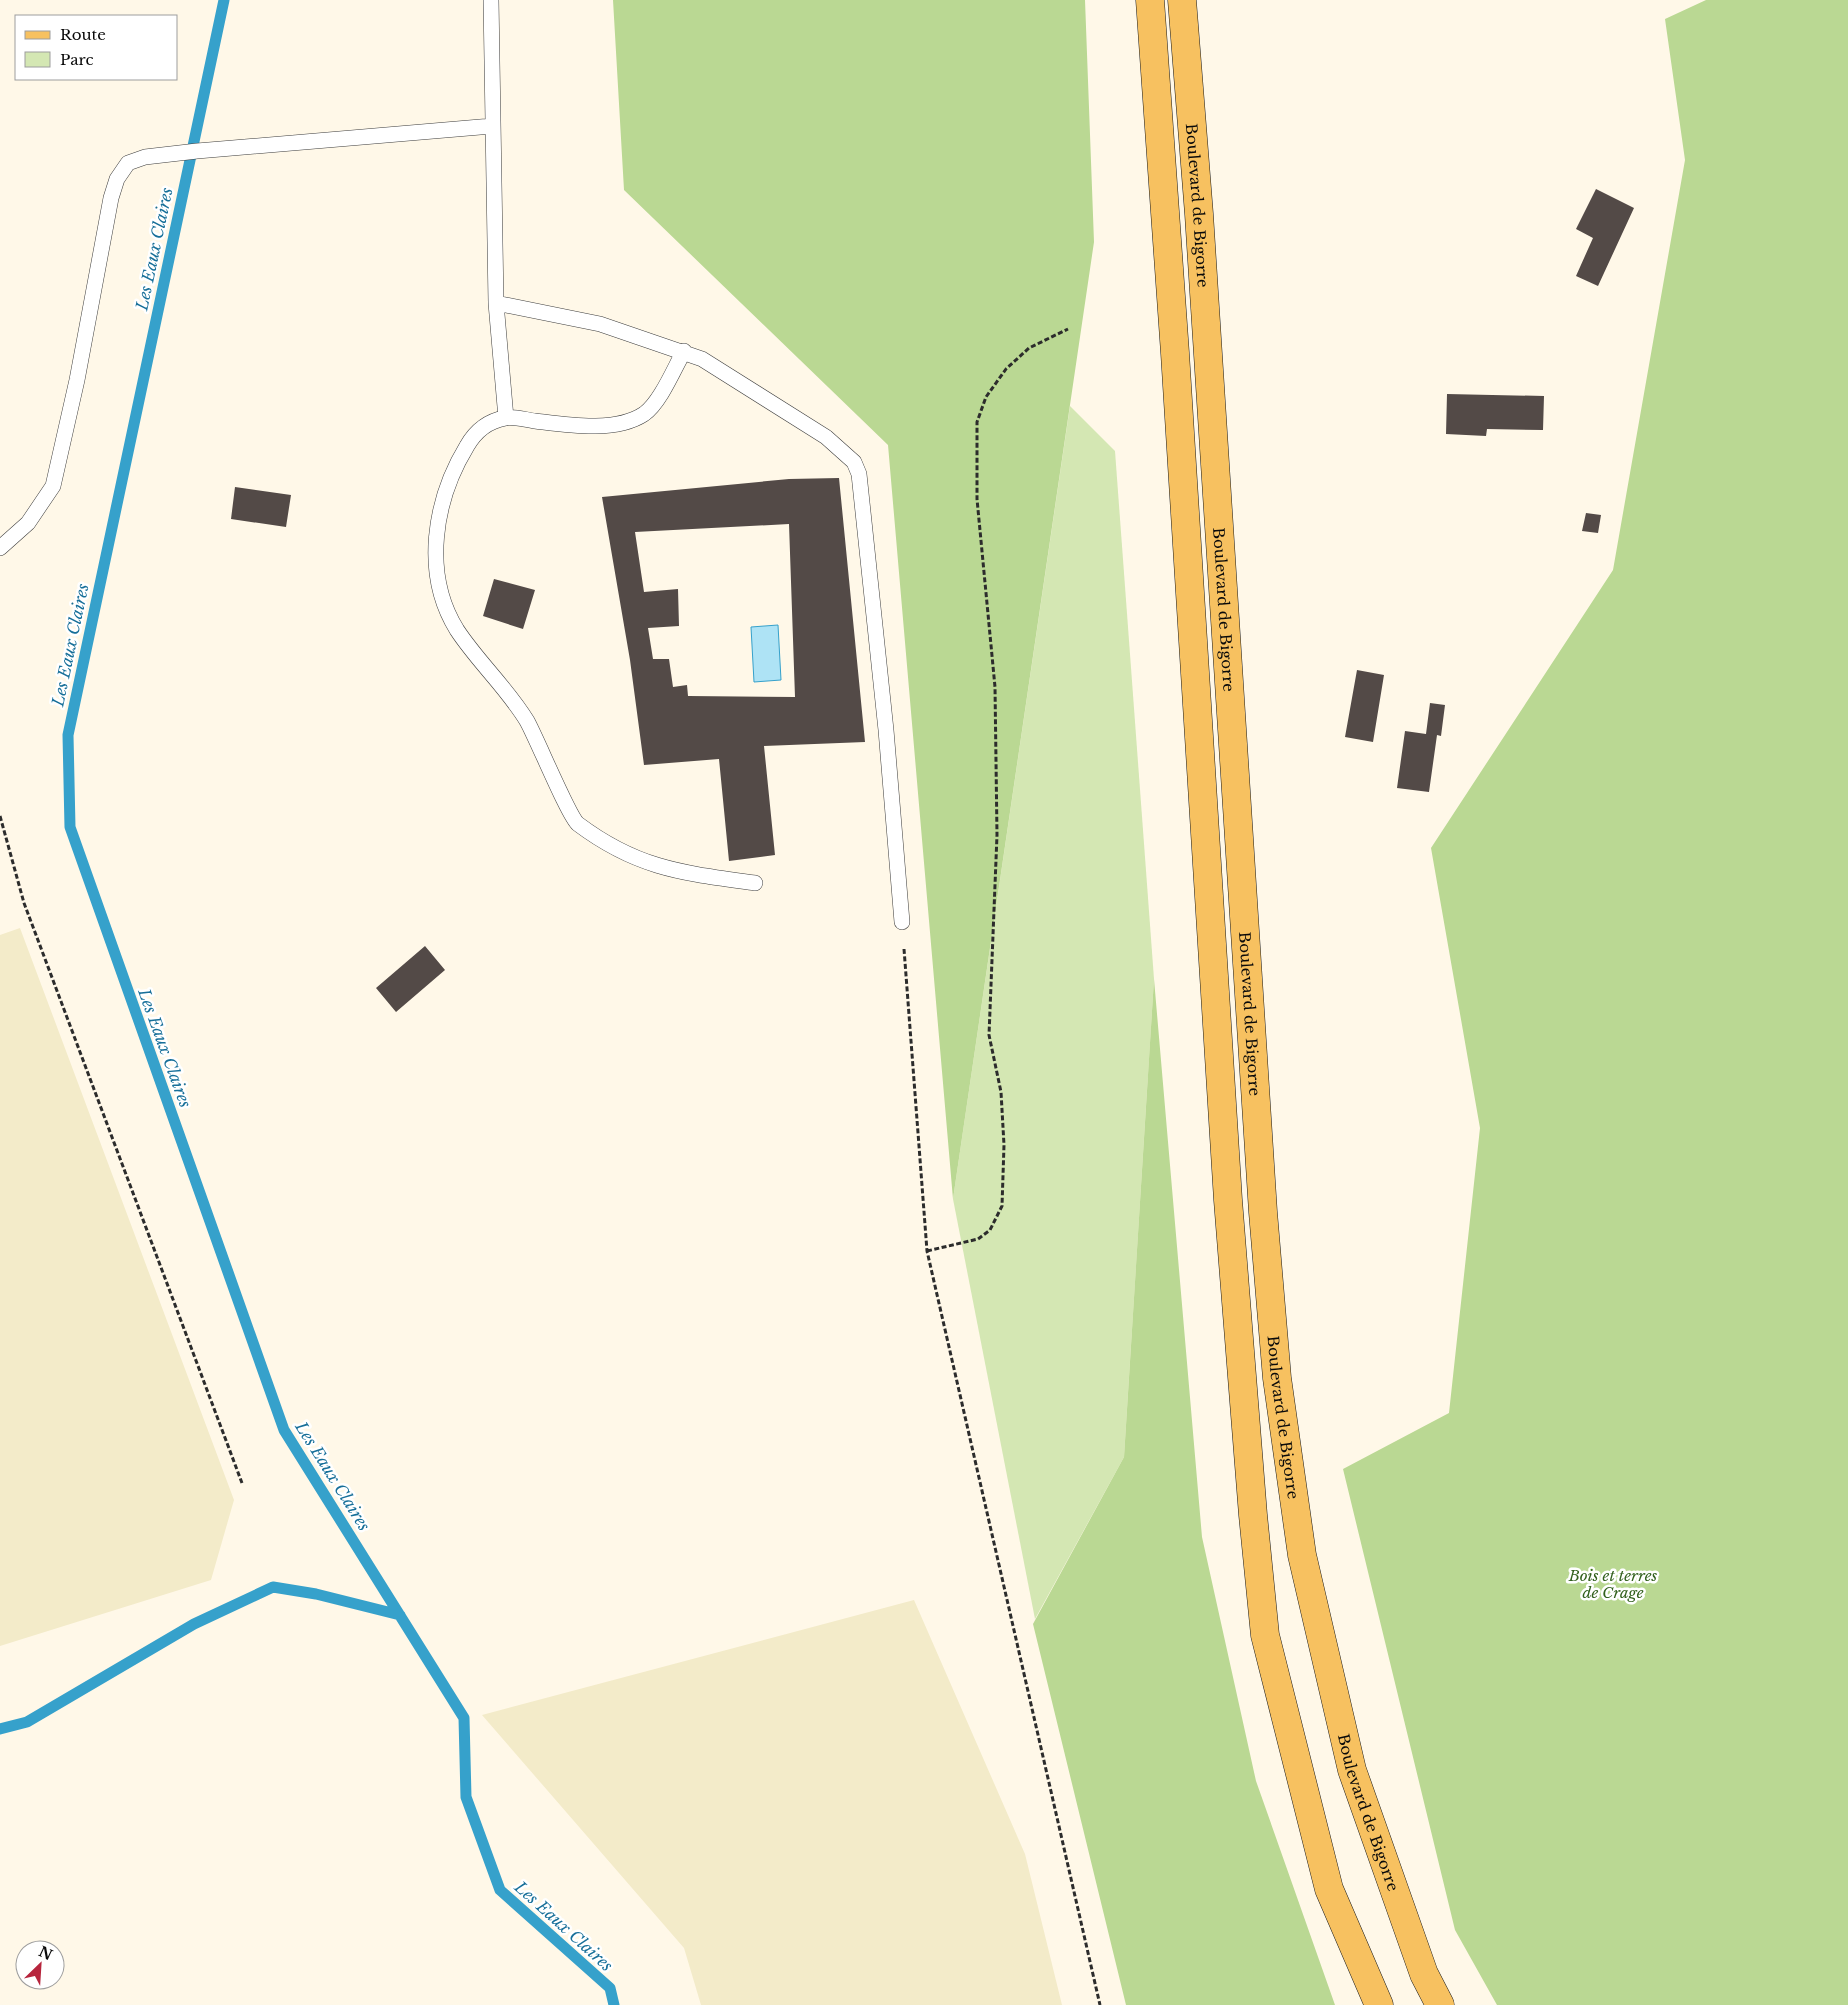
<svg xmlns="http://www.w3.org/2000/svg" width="1848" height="2005" viewBox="0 0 1848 2005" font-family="'Libre Baskerville',serif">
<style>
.farmland{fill:#f3ebc9}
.green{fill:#d4e7b3}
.forest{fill:#bad893}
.water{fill:#aee3f5;stroke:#36a1cb}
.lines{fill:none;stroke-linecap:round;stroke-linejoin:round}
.stream{stroke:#36a1cb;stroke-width:11}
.building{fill:#534a47;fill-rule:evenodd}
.service-casing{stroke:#3d3d3d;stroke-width:16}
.primary-casing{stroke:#1b1b1b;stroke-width:29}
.path{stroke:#2c2c2c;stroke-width:3;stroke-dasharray:5 2.5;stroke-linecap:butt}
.service{stroke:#fff;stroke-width:15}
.primary{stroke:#f7c160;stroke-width:28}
.labels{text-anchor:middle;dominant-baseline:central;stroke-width:5;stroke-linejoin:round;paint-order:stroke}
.street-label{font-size:15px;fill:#0a0a0a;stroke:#fff}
.park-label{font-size:15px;font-style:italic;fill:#32601d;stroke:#fff}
.water-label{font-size:16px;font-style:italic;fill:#176f99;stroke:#fff}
</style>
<rect width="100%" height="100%" fill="#fff8e8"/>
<path class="farmland" d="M20,928L234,1500L211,1580L0,1646V935Z
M914,1600L1025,1854L1062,2005H701L684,1948L482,1715Z"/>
<path class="green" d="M1070,406L1115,451L1154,979L1124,1457L1035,1619L953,1199Z"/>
<path class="forest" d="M613,0H1085L1094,242L953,1199L888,445L624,190Z
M1706,0H1848V2005H1497L1455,1930L1343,1469L1449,1413L1480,1128L1431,848L1613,570L1685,160L1665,19Z
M1154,979L1202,1537L1256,1781L1335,2005H1126L1033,1624L1124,1457Z"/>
<path class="water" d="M778,625L781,680L754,682L751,627Z"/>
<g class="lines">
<path class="stream" d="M224,0L68,735L70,827L284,1430L464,1718L466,1797L500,1890L610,1988L614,2005
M0,1729L27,1722L194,1624L273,1587L316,1594L400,1615"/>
</g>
<path class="building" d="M1596,189L1634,208L1598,286L1576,276L1593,238L1576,229Z
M1447,394L1544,396L1543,430L1487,429L1486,436L1446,434Z
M839,478L865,742L764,746L775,855L729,861L719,759L644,765L630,660L602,497L789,479ZM789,524L795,697L688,696L687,685L673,687L669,659H653L648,628L679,626L678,589L644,592L635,532Z
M235,487L291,495L286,527L231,519Z
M1586,513L1601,515L1598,533L1582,531Z
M494,579L535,590L523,629L483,616Z
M1357,670L1384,675L1373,742L1345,737Z
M1430,703L1445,705L1441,736L1437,735L1429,792L1397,788L1405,731L1426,734Z
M425,946L445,970L396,1012L376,988Z"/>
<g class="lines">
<g class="service-casing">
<path id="service" d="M491,0L496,303L506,418
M496,303L600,324L702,359L826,437L854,462L859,474L886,730L902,922
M684,351C674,369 660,403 644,414C615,433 568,425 535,421C526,420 514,416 505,418C488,421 475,432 467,446C434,500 422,574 457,630C478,662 507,688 527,721C537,739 569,817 578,824C638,869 683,873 755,883
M0,548L28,523L53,486L77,380L111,198L117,179L128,163L145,157L197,151L492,126"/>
</g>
<g class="primary-casing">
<g id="primary">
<path d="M1150,0L1175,353L1228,1200L1253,1515L1265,1635L1329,1889L1379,2005"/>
<path id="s1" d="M1182,0L1199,214L1263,1212L1277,1378L1302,1555L1352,1770L1424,1974L1440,2005"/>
</g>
</g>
<path class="path" d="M0,816L24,903L242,1483
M904,949L927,1251L1100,2005
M927,1251L978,1239L990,1230L1002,1206L1004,1145L1001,1092L989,1035L997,835L995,687L977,499V422L986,397L1006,369L1029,348L1068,329"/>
<use href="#service" class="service"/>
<use href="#primary" class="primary"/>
</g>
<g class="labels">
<g class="street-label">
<text stroke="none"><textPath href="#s1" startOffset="206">Boulevard de Bigorre</textPath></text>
<text stroke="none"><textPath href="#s1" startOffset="611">Boulevard de Bigorre</textPath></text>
<text stroke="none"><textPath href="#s1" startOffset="1016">Boulevard de Bigorre</textPath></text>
<text stroke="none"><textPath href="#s1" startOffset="1421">Boulevard de Bigorre</textPath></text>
<text stroke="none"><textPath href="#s1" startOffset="1826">Boulevard de Bigorre</textPath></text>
</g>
<g class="park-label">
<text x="1613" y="1575">Bois et terres<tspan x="1613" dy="17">de Crage</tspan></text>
</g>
<g class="water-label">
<text transform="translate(154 249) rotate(-78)">Les Eaux Claires</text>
<text transform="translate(70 645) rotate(-78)">Les Eaux Claires</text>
<text transform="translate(165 1048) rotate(70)">Les Eaux Claires</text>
<text transform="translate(333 1476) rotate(58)">Les Eaux Claires</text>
<text transform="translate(564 1926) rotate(42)">Les Eaux Claires</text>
</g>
</g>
<rect x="15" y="15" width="162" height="65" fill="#ffffff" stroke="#9d9d9d"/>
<rect x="25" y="31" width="25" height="8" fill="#f7c160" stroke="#9d9d9d"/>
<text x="60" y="40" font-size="15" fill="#0a0a0a">Route</text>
<rect x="25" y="52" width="25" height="15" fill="#d4e7b3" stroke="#9d9d9d"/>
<text x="60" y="65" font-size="15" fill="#0a0a0a">Parc</text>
<g transform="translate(40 1965) rotate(25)"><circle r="24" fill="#ffffff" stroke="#9d9d9d"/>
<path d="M0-4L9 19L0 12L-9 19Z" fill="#b7253d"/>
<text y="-8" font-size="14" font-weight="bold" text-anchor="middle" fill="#0a0a0a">N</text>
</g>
</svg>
